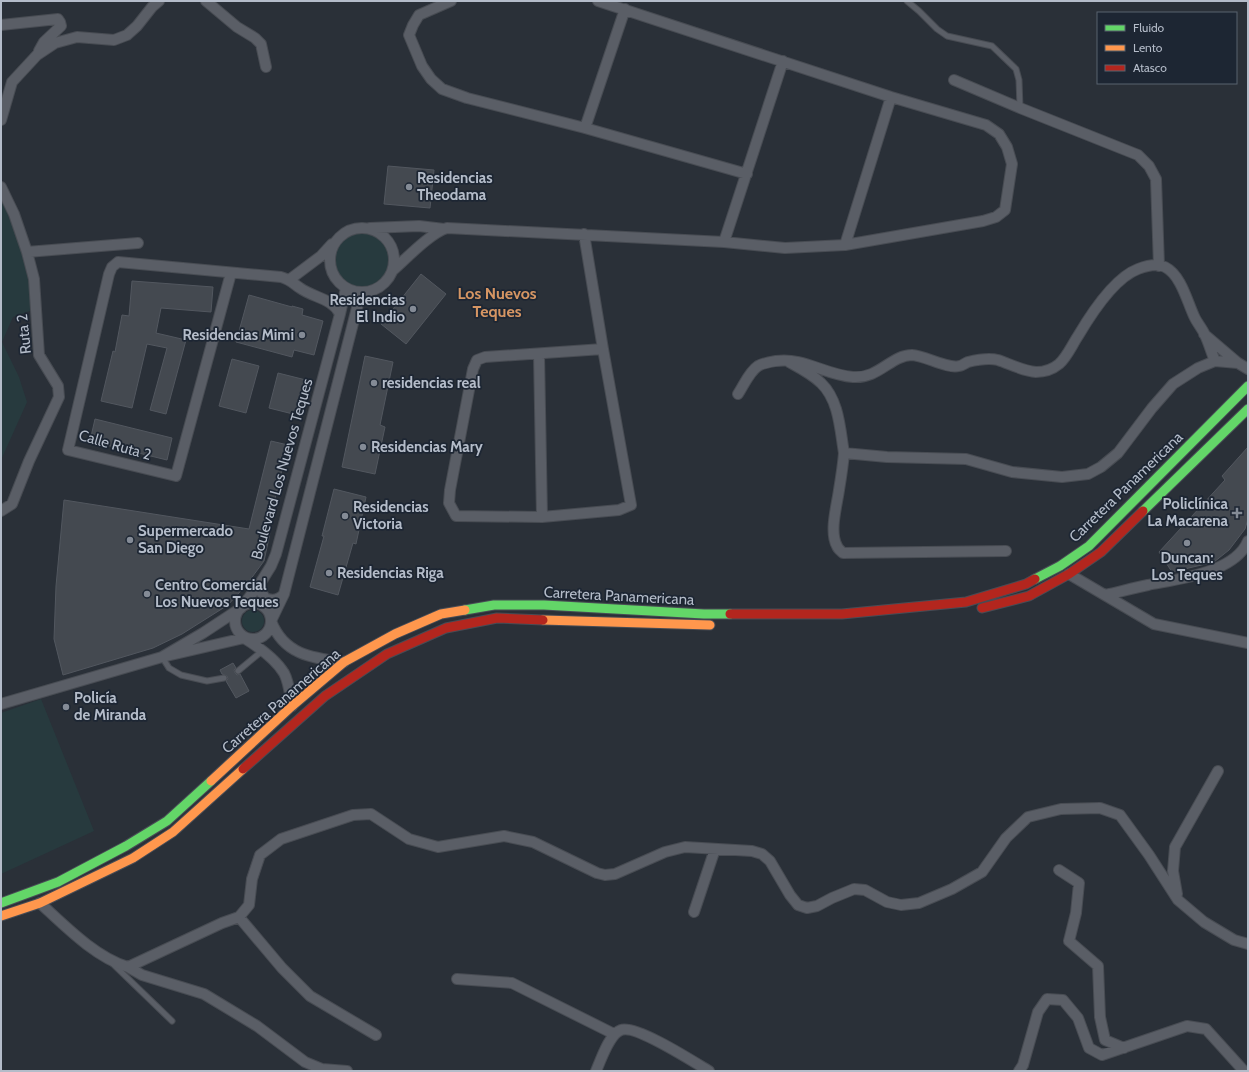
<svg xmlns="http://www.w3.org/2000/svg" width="1249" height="1072" viewBox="0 0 1249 1072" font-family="Cabin,sans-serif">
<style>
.green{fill:#273a3e}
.building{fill:#444950;stroke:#52575f}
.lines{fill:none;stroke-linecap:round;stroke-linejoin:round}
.lane-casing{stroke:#484c53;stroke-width:7}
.street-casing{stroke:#484c53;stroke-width:12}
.fast-casing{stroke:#484c55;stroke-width:11}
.slow-casing{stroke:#484c55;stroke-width:11}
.jam-casing{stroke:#484c55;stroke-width:11}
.lane{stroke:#5a5e66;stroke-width:5}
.street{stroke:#5a5e66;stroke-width:10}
.fast{stroke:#63d668;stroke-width:9}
.slow{stroke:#ff974d;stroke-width:9}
.jam{stroke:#b3261e;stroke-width:9}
.poi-dot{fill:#848b96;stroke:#1d2633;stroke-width:1.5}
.labels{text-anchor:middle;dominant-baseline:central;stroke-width:3.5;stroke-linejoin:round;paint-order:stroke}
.poi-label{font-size:15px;font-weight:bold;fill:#b4bcc9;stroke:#1d2633;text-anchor:start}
.street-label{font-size:15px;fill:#b4bcc9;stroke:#1d2633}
.neighbourhood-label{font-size:16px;font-weight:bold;fill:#d59563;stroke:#1d2633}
</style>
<rect width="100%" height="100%" fill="#2a3038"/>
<path class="green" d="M1,197L29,267L35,309L13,317L2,342L19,377L27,402L1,460Z
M359,228C405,228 404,289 364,290C358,290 352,289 346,287C342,283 337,278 335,272C328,258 335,236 350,230C353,229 356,229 359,228Z
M242 621a11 11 0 1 1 22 0a11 11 0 1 1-22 0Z
M41,699L94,831L1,874V713Z"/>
<path class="building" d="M388,166L434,170L430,208L384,204Z
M421,274L446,294L406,344L381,324Z
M132,281L213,287L211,312L161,308L156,333L186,340L166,414L150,410L167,348L147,344L132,408L101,401L113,351L115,352L122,315L129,316Z
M249,295L292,307V306L303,309L302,315L323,321L314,355L294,350L292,357L236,342Z
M365,356L393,362L380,425L385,427L375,474L342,467Z
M232,359L259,366L246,413L219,406Z
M278,373L310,381L301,416L269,408Z
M95,419L172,438L167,460L90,441Z
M271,441L288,445L267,532L270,533L264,561L247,584L228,605L182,634L153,648L63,675L54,639L56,586L64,500L249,529Z
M1248,447V519L1245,529L1229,550L1214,562L1172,572L1159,552L1225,480L1222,476Z
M334,489L366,497L356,544L353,543L338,595L310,587L324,536H322Z
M233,663L236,668L234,670L235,673L237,675L240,674L249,691L236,698L226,681L228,679L227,676L222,674L220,670Z"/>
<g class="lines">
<g class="lane-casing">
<path id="lane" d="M907,1L919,11L937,29L947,36L992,46L1016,69L1019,80L1020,108
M162,657L169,668L181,675L207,681L224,678
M238,671L262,651
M113,964L172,1021"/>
</g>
<g class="street-casing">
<path id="street" d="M206,1L237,27L255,38L261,44L266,67
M451,1L419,15L413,25L409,35L422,66L431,79L442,89L467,98L585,128L747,174
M1,25L58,19L60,22L61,26L44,42L39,51
M954,80L1020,108L1138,155L1149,166L1156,179L1159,266
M1,120L12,82L37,55L55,43L77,37L114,40L127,35L137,26L152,7L159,1
M585,128L625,9
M1,187L14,214L27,252L34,279L39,355L58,386L59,397L29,461L12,504L1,511
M330 260a32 32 0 1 1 64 0a32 32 0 1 1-64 0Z
M370,228L419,226L444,229
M584,234L603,349
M724,242L783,61
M845,245L891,97
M27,252L138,243
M392,271C406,259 430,233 447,228L724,242L785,248L845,245L983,221L996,217L1005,210L1012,164L1007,147L999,134L986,125L891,97L598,1
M231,273L176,476L68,450L109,274L112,267L118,262L281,277C289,279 294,284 300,288C314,298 332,298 340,314
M289,280L321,256L332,244
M1204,334L1238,363L1248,369
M603,349L631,505L619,510L542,517L456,516L449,503L450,490L473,369L477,360L485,357Z
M539,354L542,517
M789,362C800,368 812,374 821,383C839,400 840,429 844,453L887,457L966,459L1012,472L1062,477L1088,474L1101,467L1118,453L1152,408L1173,384L1198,368L1215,361L1238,363
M738,394C744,385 749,372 758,366C763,363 770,362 776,361C804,357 825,375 853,377C879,379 891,355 912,355C926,356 947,369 959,366C962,366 965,363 968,362C976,360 990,358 998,360C1010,364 1023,371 1036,372C1044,372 1053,369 1059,364C1067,357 1072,345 1078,336C1091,314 1114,278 1138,269C1146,266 1157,263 1165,267C1181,275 1187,301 1194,316C1197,323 1202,328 1205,335C1209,343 1211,352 1215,361
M844,453C843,465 841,478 839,490C837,505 829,532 837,546C838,549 841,551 843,553L1006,551
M1069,574L1154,624L1248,643
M261,582L260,590L265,598C272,601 279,600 284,594
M1105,595C1119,592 1133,588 1148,585C1178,579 1235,573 1248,541
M235 621a18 18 0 1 1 36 0a18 18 0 1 1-36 0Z
M162,657L203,633L241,608L261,582L271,566L276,554L340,314L346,288
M344,662C312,658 284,655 271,621L284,594L361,292
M1,704L162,657L244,638C257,646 276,660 284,673C289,682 290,695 292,706
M1059,870L1079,883L1076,913L1069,941L1098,966L1100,1017L1105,1040L1124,1048
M1177,894L1173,871L1175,847L1218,771
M40,903C64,925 96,958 128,967L222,923L239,917L249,905L252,879L260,855L281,839L353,815L371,814L409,839L438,847L504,836L533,842L597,873L605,875L615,874L665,852L685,847L752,851L762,854L770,861L790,895L798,905L807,908L817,906L832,898L854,889L865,890L887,902L901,905L919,903L952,889L982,872L1006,838L1028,817L1061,809L1100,808L1120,815L1149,855L1178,900L1204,922L1234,940L1248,944
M694,912L715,849
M239,917L282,968L310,996L376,1035
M128,967L142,975L204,994L257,1026L305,1062L322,1069L347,1071
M457,979L512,983L614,1034
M596,1071C601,1060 609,1034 621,1030C635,1024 694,1062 709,1071
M1019,1071L1023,1065L1038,1012L1047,999L1063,1000L1078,1018L1089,1048L1102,1055L1187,1026L1206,1029L1244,1071"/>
</g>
<g class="fast-casing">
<path id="fast" d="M1143,511L1248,409
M1035,579L1060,566L1089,546L1248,386
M465,610L494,605H544L704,614H730
M1,903L58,882L126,846L167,821L211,781"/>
</g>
<g class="slow-casing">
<path id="slow" d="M543,620L710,625
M211,781L292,706L344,662L395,634L441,614L465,610
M1,916L40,903L133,858L173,832L243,769"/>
</g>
<g class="jam-casing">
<path id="jam" d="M982,608L1029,596L1069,574L1101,552L1143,511
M730,614H842L966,602L1026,584L1035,579
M243,769L325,696L387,654L446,628L497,618L543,620"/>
</g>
<use href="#lane" class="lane"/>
<use href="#street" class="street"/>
<use href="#fast" class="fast"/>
<use href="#slow" class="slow"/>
<use href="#jam" class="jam"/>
</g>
<g class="poi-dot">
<circle cx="409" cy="187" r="4"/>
<circle cx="413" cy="309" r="4"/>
<circle cx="302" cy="335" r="4"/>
<circle cx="374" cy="383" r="4"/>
<circle cx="363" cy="447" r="4"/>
<path d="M1235 507h4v4h4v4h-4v4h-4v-4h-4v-4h4z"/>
<circle cx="345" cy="516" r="4"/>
<circle cx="130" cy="540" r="4"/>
<circle cx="1187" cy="543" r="4"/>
<circle cx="329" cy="573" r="4"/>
<circle cx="147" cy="594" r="4"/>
<circle cx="66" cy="707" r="4"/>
</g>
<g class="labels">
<g class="poi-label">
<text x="417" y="178">Residencias<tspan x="417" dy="17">Theodama</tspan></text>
<text x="405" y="300" text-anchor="end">Residencias<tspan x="405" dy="17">El Indio</tspan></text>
<text x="294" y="335" text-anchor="end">Residencias Mimi</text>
<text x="382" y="383">residencias real</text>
<text x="371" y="447">Residencias Mary</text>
<text x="1228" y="504" text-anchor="end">Policlínica<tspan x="1228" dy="17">La Macarena</tspan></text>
<text x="353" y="507">Residencias<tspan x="353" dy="17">Victoria</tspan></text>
<text x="138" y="531">Supermercado<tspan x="138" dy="17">San Diego</tspan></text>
<text x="1187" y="558" text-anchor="middle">Duncan:<tspan x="1187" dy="17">Los Teques</tspan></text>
<text x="337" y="573">Residencias Riga</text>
<text x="155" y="585">Centro Comercial<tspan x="155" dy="17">Los Nuevos Teques</tspan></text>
<text x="74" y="698">Policía<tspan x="74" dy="17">de Miranda</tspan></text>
</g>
<g class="street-label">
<text transform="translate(24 334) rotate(-96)">Ruta 2</text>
<text transform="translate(115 445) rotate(16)">Calle Ruta 2</text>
<text transform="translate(282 469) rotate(-74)">Boulevard Los Nuevos Teques</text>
<text transform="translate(1126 487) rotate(-44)">Carretera Panamericana</text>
<text transform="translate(619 596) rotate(3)">Carretera Panamericana</text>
<text transform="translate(281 701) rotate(-41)">Carretera Panamericana</text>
</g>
<g class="neighbourhood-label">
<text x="497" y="293">Los Nuevos<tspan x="497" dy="18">Teques</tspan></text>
</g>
</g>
<rect width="1249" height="1072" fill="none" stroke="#b4bcc9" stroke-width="4"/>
<rect x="1097" y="12" width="140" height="72" fill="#1d2633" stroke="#59626f"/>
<rect x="1105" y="25" width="20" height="6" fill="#63d668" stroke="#59626f"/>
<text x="1133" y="32" font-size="12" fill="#b4bcc9">Fluido</text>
<rect x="1105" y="45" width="20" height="6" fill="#ff974d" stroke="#59626f"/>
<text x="1133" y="52" font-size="12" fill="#b4bcc9">Lento</text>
<rect x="1105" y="65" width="20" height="6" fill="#b3261e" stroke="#59626f"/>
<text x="1133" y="72" font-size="12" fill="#b4bcc9">Atasco</text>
</svg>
